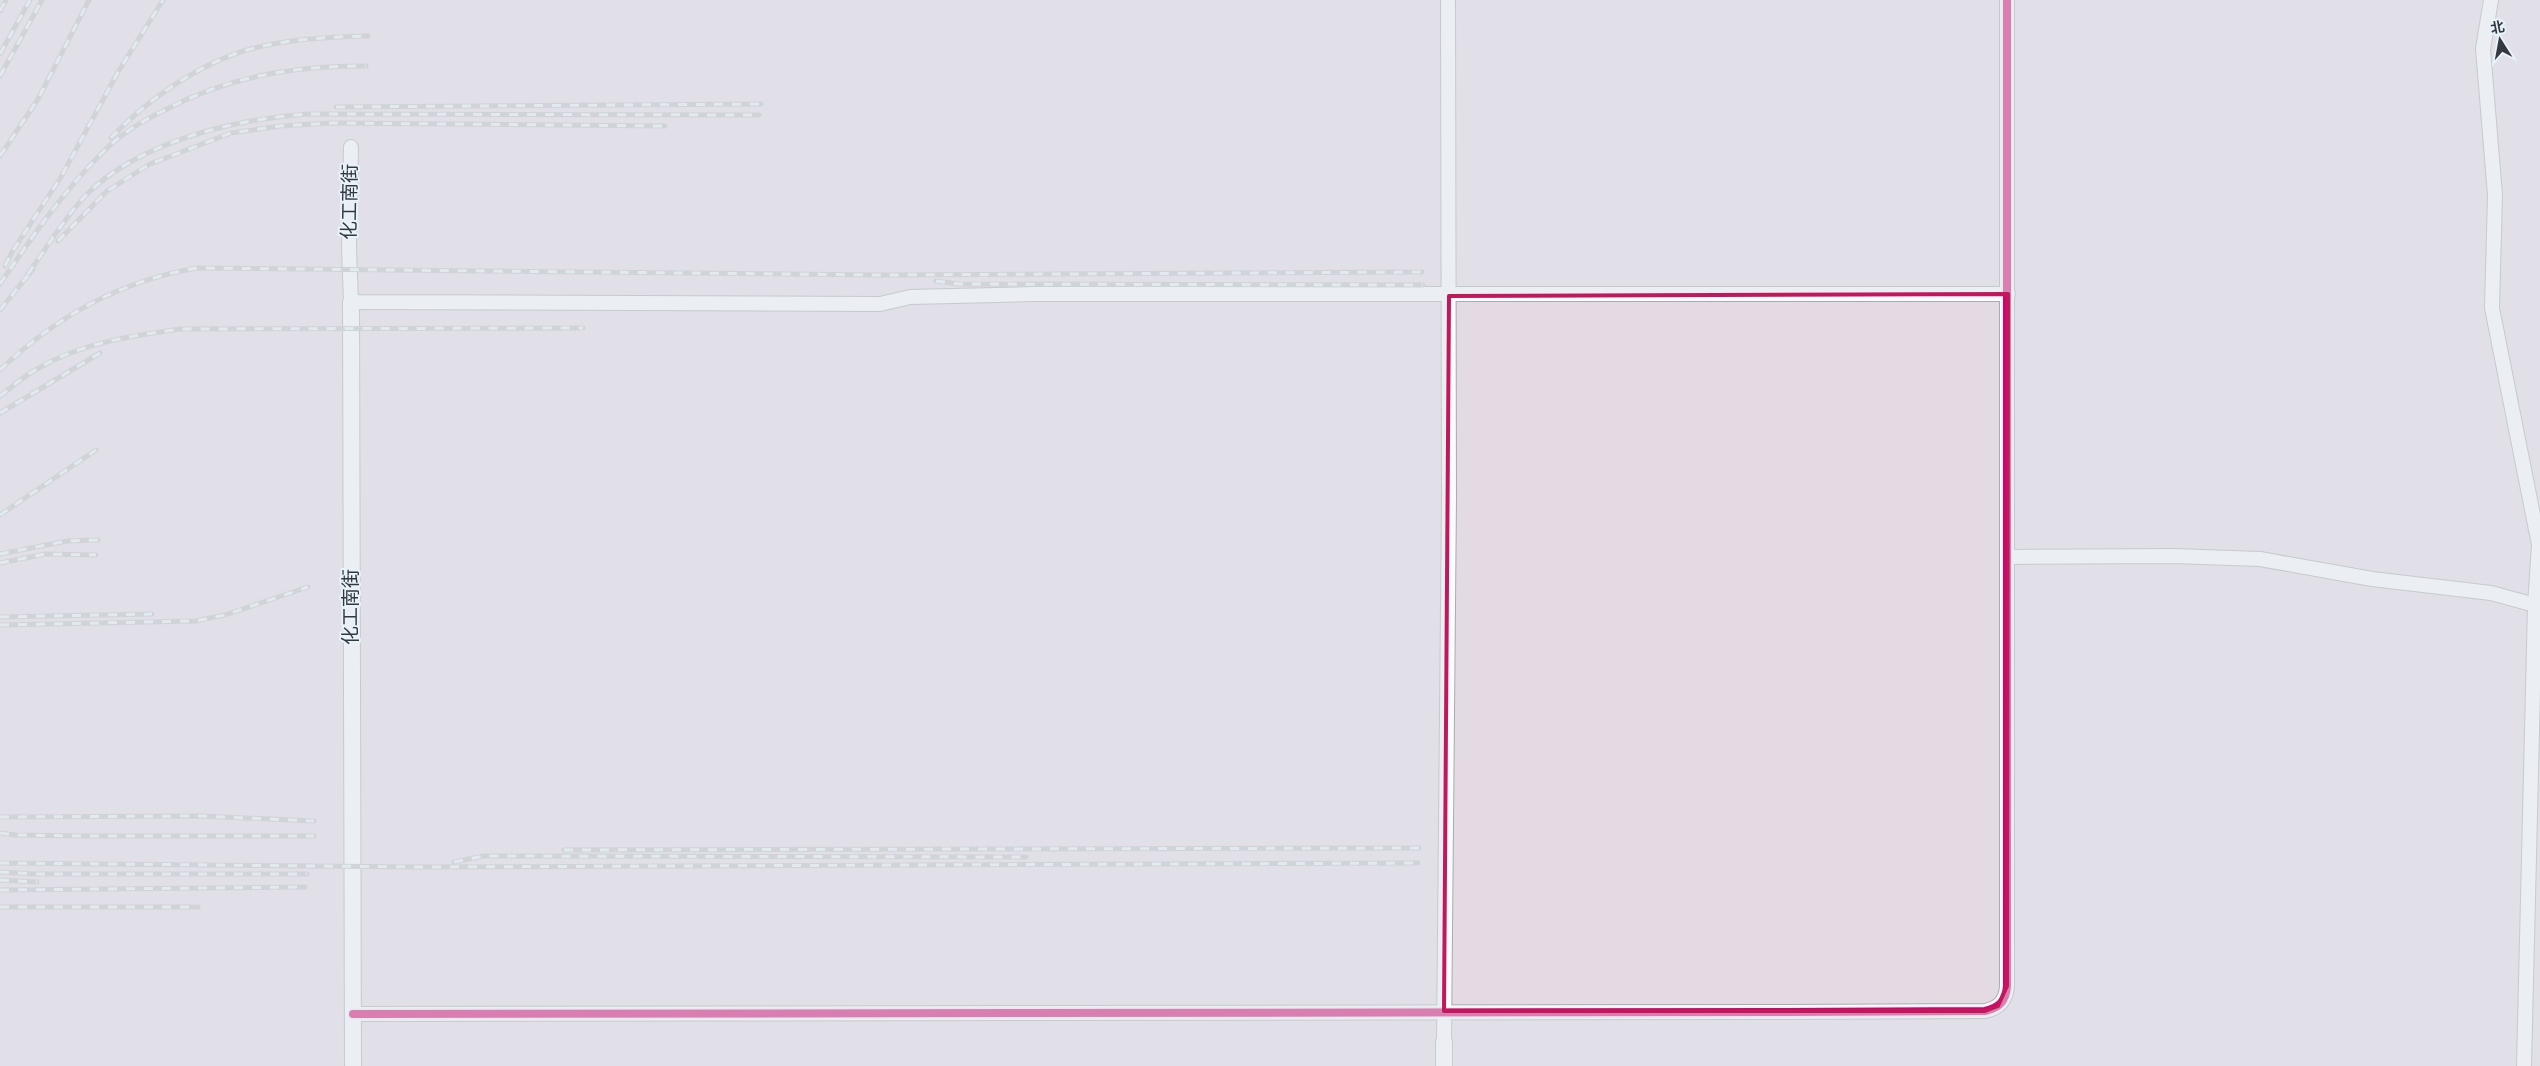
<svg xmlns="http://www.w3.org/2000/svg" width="2540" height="1066" viewBox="0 0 2540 1066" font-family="Signika,'Noto Sans SC',sans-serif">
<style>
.industrial{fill:#e4dae4}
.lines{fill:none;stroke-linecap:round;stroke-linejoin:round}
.minor-casing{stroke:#a8acaf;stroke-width:16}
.tertiary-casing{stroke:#a8acaf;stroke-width:18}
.minor{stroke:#fafbfc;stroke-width:14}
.tertiary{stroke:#fafbfc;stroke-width:16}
.rail-casing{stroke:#bfc1c3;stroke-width:5}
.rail{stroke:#e7f2fa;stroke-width:3;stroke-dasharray:9;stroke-linecap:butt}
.cycleway-casing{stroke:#e7f2fa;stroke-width:11}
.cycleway{stroke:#d6006c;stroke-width:8}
.marked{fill:none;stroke:#c2185b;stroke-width:4;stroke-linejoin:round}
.labels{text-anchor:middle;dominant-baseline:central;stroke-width:4;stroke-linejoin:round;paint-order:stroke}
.street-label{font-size:19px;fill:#35393d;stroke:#e7f2fa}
</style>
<rect width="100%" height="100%" fill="#dee4e9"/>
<path class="industrial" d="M0,0H2540V1066H0Z"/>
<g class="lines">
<g class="minor-casing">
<path id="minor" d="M2491,0L2483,49L2495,195L2492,308L2539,545L2535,605
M351,147L349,248L351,302L880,304L910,297L1034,294H2008
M2008,557L2173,556L2260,559L2372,579L2491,593L2535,605L2524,1066
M353,1014L1787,1012L1985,1011C1999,1008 2006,1001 2007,986V0
M1444,1042L1449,497L1448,0"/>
</g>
<g class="tertiary-casing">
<path id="tertiary" d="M351,302L353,1066
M1444,1042V1066"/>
</g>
<use href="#minor" class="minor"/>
<use href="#tertiary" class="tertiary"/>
<g class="rail-casing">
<path id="rail" d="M0,11L6,0
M0,54L30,0
M0,76L42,0
M336,107L761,104
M111,138C145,101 199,64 247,50C286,39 328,37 368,36
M0,156L38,99L89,0
M58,241L107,191L150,164L231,133L280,126L331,123L665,126
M5,266L12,252L61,177L118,72L163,0
M28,274C47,247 65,217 87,194C141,141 236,119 308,114L759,115
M936,281L958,284L1423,285
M0,284C32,237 64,190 105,150C122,133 144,120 165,110C230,76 293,66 366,66
M0,310L33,269
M0,370C57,316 120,281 197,268L880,275L1422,272
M0,396C12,387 24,376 37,369C81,343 130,336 180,329L583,328
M0,413L100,353
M0,515L96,450
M0,554L67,541L98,540
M0,563L45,554L96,555
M0,617L152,614
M0,625L195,621L225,615L308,587
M0,817L200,816L314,821
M0,833L16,835L80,836H314
M564,850L1419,848
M454,862L484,856L1026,857
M0,863L423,867L1418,863
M0,872L34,874H307
M0,880L37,882
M0,890L305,887
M0,907H198"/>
</g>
<use href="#rail" class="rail"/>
<g class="cycleway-casing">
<path id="cycleway" d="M353,1014L1787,1012L1985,1011C1999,1008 2006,1001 2007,986V0"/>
</g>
<use href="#cycleway" class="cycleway"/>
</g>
<path d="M0 0H2540V1066H0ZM2008,294L2007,986L1998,1006L1985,1011H1444L1449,296Z" fill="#dee4e9" fill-opacity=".55" fill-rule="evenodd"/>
<path class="marked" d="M2008,294L2007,986L1998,1006L1985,1011H1444L1449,296Z"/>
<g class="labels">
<g class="street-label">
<text transform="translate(350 202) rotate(-89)">化工南街</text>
<text transform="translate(351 607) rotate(-90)">化工南街</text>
</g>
</g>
<g transform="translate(2500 40) rotate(349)" stroke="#e7f2fa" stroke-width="4" paint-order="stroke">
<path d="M0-4L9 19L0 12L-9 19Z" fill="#35393d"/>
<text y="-8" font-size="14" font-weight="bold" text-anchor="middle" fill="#35393d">北</text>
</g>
</svg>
